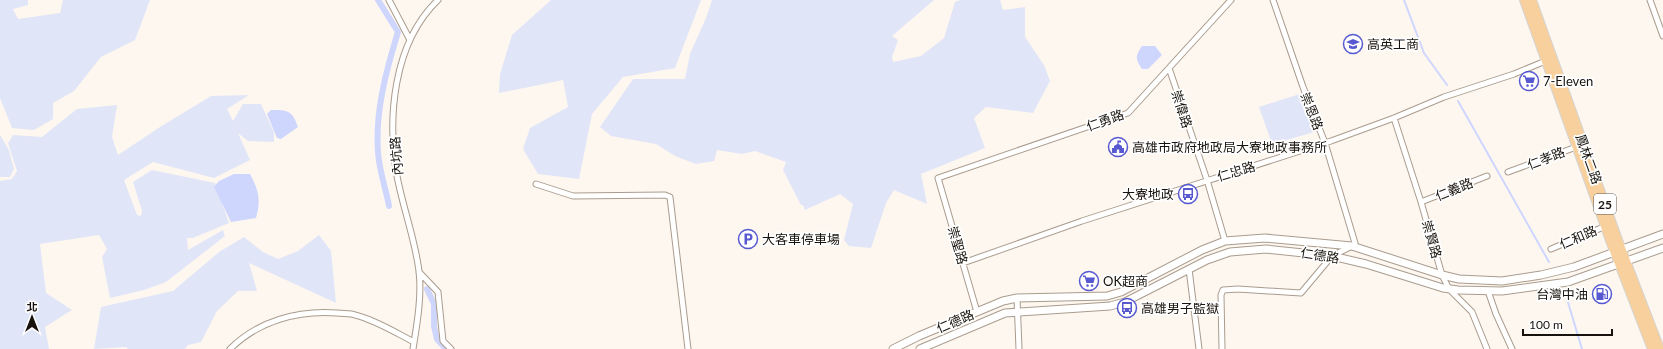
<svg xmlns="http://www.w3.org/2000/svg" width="1663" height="349" viewBox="0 0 1663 349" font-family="Lato,'Noto Sans TC',sans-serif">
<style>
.green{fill:#e1e5f8}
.water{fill:#cfd6fe}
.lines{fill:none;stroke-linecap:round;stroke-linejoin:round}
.stream{stroke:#cfd6fe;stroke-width:2}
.canal{stroke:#cfd6fe;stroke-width:6}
.street-casing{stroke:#aa9c8d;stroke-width:7}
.secondary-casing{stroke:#aa9c8d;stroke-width:9}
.primary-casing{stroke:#d5d4d3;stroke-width:10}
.street{stroke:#fff;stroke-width:5}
.secondary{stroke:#fff;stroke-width:7}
.primary{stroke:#f8d09d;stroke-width:8}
.labels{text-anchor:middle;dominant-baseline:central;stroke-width:3.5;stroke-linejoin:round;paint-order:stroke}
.shield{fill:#fff;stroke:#5d5956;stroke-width:1}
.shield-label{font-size:12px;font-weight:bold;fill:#17120d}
.poi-label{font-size:13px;fill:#17120d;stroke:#fff;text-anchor:start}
.street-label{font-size:13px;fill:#17120d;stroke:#fff}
</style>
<rect width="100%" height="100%" fill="#fdf7f0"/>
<path class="green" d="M0,0H28V5L13,9L18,19L60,13L63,0H150L135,40L101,57L74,91L53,103V119L34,130L12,128L0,98Z
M551,0H701L675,68L623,77L592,114L579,179L538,174L523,149L530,128L568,107L563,80L499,93L500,74L512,35Z
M712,0H934L892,36L898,40L892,57L893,62L921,56L944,38L955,2L960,0H1000L1003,10L1025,7V37L1044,65L1050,81L1033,113L986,107L974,118L985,148L921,174L927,204L894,190L886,203L871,248L849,246L844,240L853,204L840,194L805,210L803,205H801L783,170L786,162L755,151L742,154L717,150L714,161L696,164L675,156L656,144L611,136L600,127L633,79H685L690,54L706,18Z
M1303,93L1318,131L1272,144L1259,107Z
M249,95L227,109L233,121L243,104H261L274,132V142L248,141L238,133L250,160L214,178L153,162L124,180L137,215L141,216L142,211L133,182L152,170L215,183L229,223L193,238H187L188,250L223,230L225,236L166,282L144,290L110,298L102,257L107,249L99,235L40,244L46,293L72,310L45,327L49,349H0V181L12,179L17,171L8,143L13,135L42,137L77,109L117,105L112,137L118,155L160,127L211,96Z
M0,135L9,150L14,169L10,177H0Z
M319,235L331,251L336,303L249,263L257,291H238L217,311L201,342L188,345L185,349H128L126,347L94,349L101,307L173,291L219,252L244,237L263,252L278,259L298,251Z"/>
<path class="water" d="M1142,46H1155L1162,55L1148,69H1142C1135,59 1135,56 1142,46Z
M271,110C288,110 292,110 298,127L281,139L277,138L267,114Z
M234,174H250C259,191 261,200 256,218L231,222L214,187L219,181Z"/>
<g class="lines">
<path class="stream" d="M1404,0L1424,53L1447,85
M1458,101L1549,262
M1567,299L1582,349"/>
<path class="canal" d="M378,0L398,32C386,71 375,112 378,152C379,170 386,189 389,206
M427,289L434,304V326L437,339L446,349"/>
<g class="street-casing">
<path id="street" d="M389,0L410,40
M1650,0L1663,36
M1169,68L1207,180L1225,241
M1394,118L1421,202L1442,275L1449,289L1472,312L1487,349
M1508,172L1579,146
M536,184L573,196L665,195L670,197L688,349
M1421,202L1487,176
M1551,249L1606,226
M963,263L1082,221L1331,141L1394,118L1444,97L1514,74L1548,60
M1189,269L1199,349
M419,272L438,292L443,341L451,349
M1488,291L1496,314L1512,349
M1017,298L1019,349
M977,312L938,178L1128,113L1231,0
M230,349C258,321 298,310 337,313C343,314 350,313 355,315C376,320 396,333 414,342
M413,349C417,324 422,296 419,271C415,239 403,208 397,176C387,118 393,43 438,0
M1222,349L1221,295L1223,290L1238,289L1301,293L1332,256L1352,246L1355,243L1325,143L1303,87L1273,0"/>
</g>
<g class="secondary-casing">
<path id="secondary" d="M893,349L919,336L1003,301L1017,298L1107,296L1121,292L1202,250L1225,241L1265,238L1352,246L1442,275L1459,279L1502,281L1541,275L1574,267L1663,234
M920,349L1005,313L1110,306L1125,302L1207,260L1230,252L1266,249L1332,256L1366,264L1443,288L1458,290L1502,291L1568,282L1663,248"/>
</g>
<g class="primary-casing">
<path id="primary" d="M1524,0L1611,243L1652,349
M1532,0L1618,240L1660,349"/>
</g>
<use href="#street" class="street"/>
<use href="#secondary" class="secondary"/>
<use href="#primary" class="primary"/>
</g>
<defs>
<g id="school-ring" transform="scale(1)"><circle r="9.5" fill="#fff" stroke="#5759d1" stroke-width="1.5"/><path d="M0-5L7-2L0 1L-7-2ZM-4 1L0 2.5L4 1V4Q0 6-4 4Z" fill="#5759d1"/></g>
<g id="supermarket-ring" transform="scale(1)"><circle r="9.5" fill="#fff" stroke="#5759d1" stroke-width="1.5"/><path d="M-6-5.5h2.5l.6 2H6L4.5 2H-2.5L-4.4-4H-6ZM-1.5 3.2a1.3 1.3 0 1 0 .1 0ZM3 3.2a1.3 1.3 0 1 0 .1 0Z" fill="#5759d1"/></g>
<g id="civic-ring" transform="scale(1)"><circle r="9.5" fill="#fff" stroke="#5759d1" stroke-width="1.5"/><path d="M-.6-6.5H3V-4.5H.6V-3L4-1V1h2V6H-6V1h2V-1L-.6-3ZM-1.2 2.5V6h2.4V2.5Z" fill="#5759d1"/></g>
<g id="bus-ring" transform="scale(1)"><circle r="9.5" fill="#fff" stroke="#5759d1" stroke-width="1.5"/><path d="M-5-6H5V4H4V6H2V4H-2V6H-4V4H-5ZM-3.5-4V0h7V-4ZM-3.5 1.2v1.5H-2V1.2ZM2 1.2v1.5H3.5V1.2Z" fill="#5759d1"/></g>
<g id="parking-ring" transform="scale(1)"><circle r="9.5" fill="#fff" stroke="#5759d1" stroke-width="1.5"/><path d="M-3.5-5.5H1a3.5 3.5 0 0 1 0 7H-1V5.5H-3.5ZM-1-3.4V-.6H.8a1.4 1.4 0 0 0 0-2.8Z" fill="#5759d1"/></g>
<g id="fuel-ring" transform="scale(1)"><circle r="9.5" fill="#fff" stroke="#5759d1" stroke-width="1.5"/><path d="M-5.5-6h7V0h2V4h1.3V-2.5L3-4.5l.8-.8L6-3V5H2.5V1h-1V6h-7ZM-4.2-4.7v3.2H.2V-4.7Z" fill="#5759d1"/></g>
</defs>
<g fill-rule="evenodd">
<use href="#school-ring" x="1353" y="44"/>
<use href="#supermarket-ring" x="1529" y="81"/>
<use href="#civic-ring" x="1118" y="147"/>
<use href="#bus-ring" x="1188" y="194"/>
<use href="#parking-ring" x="748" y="239"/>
<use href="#supermarket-ring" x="1089" y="281"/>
<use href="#fuel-ring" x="1602" y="294"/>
<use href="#bus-ring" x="1127" y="308"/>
</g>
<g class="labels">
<rect class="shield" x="1594" y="194" width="22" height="20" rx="3"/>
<g class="shield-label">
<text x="1605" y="204">25</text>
</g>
<g class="poi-label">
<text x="1367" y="44">高英工商</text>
<text x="1543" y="81">7-Eleven</text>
<text x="1132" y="147">高雄市政府地政局大寮地政事務所</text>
<text x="1174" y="194" text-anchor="end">大寮地政</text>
<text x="762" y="239">大客車停車場</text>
<text x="1103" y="281">OK超商</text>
<text x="1588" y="294" text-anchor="end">台灣中油</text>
<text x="1141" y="308">高雄男子監獄</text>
</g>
<g class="street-label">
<text transform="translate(1182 109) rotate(72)">崇偉路</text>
<text transform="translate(1312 111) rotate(68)">崇恩路</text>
<text transform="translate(1105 120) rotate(-20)">仁勇路</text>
<text transform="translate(396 156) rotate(-95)">內坑路</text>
<text transform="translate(1546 158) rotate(-21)">仁孝路</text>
<text transform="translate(1589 159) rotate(70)">鳳林二路</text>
<text transform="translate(1236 171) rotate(-17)">仁忠路</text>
<text transform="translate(1454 189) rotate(-22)">仁義路</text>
<text transform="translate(1578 237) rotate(-23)">仁和路</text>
<text transform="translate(1432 239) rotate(74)">崇賢路</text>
<text transform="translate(958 245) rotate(74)">崇聖路</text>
<text transform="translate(1320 255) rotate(9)">仁德路</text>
<text transform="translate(955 321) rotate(-23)">仁德路</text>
</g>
</g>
<g transform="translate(32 317)" stroke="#ffffff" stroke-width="3" paint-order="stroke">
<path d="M0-3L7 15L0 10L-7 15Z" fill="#17120d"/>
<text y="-6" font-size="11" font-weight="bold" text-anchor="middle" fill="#17120d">北</text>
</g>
<path d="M1523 329v6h89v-6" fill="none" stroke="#17120d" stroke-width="2"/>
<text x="1529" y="329" font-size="12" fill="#17120d" stroke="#ffffff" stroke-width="3" paint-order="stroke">100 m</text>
</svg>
